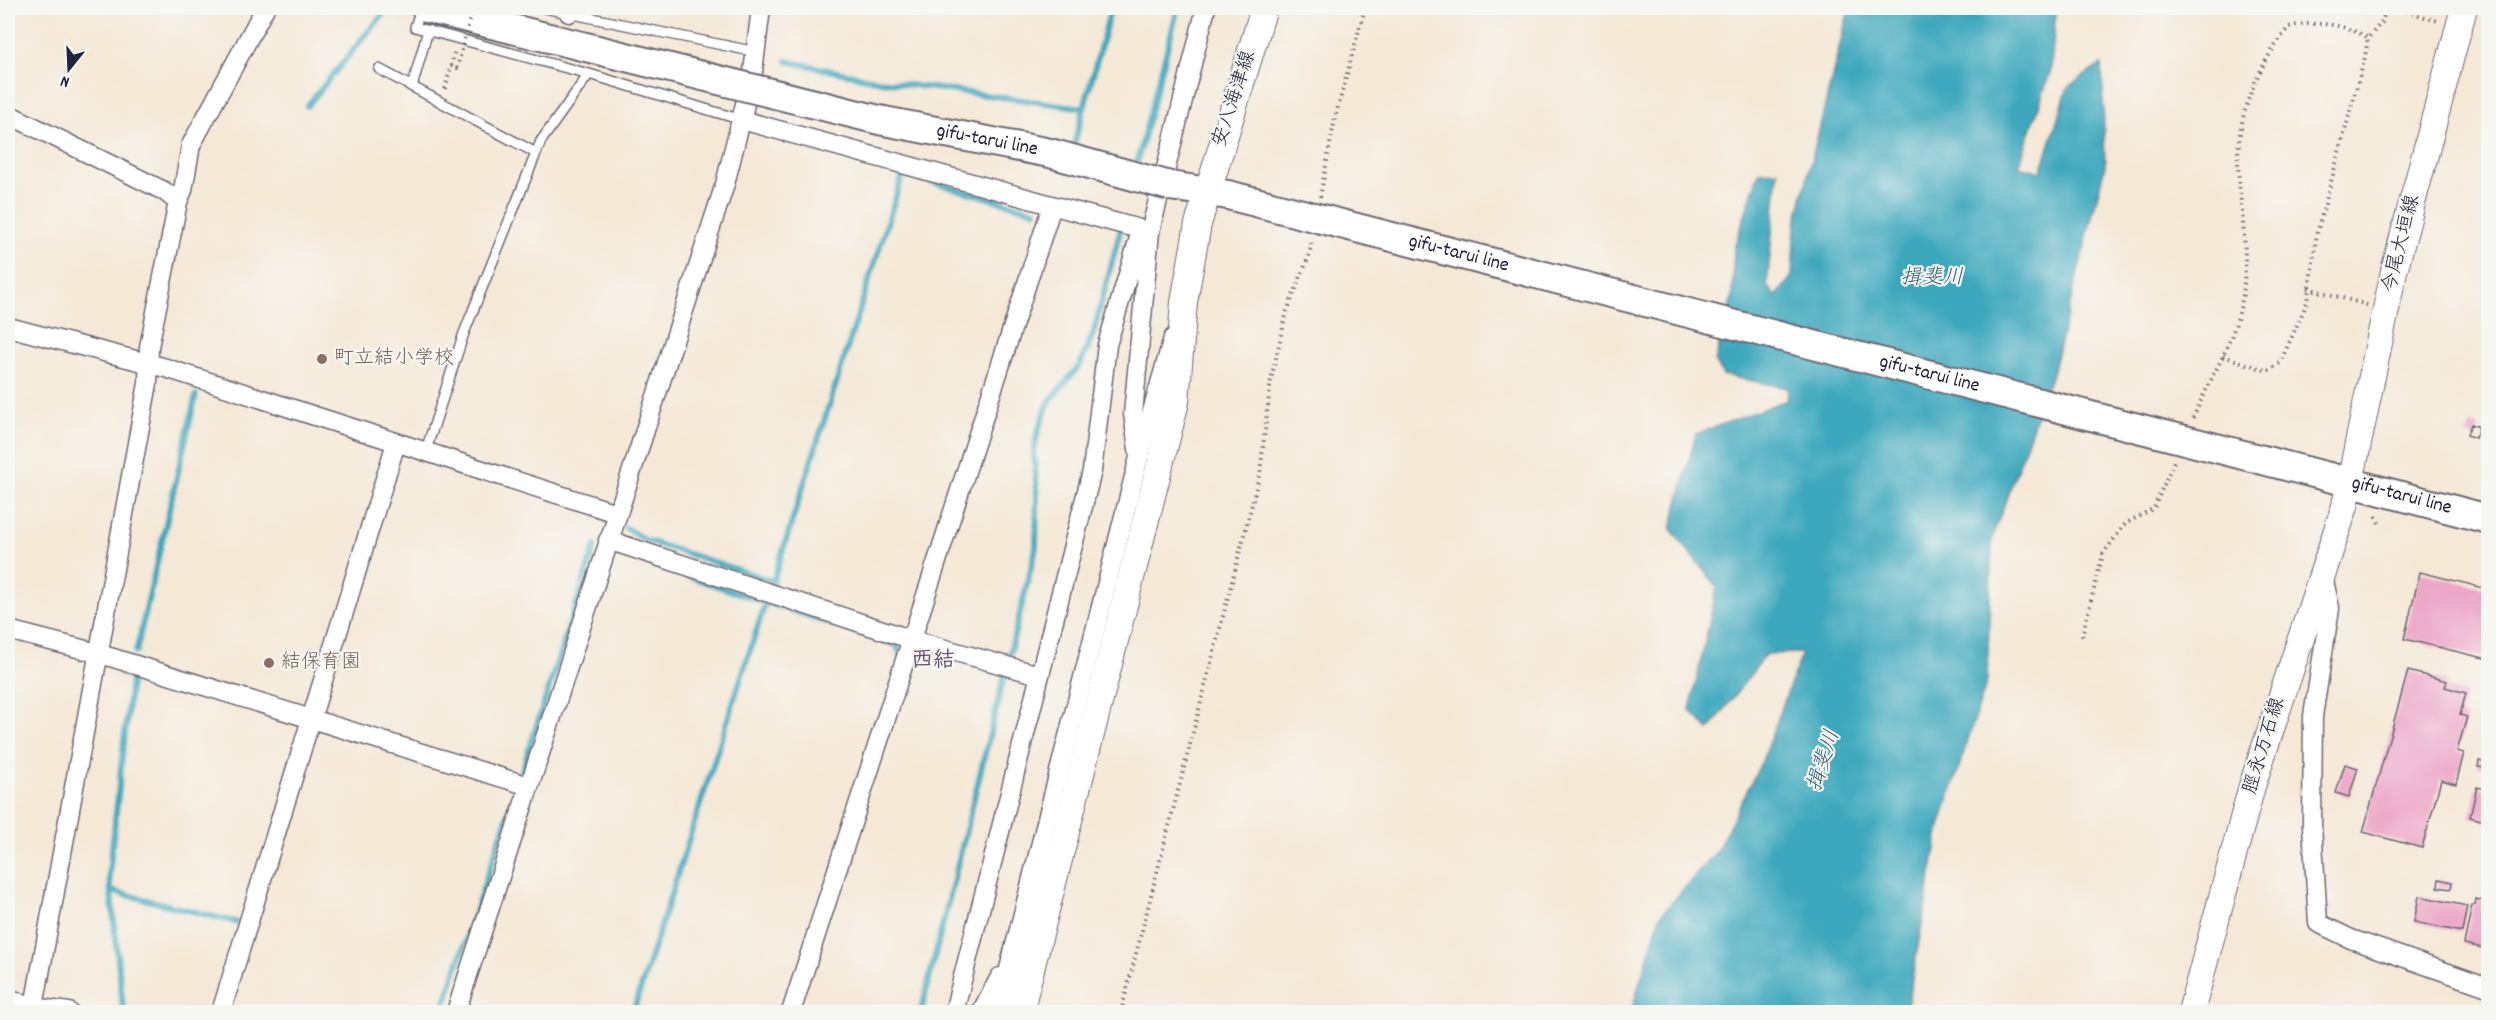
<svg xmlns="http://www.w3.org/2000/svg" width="2496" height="1020" viewBox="0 0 2496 1020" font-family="Dekko,'Klee One',sans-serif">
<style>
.water{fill:#3da8bd;stroke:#30657c;stroke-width:1.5}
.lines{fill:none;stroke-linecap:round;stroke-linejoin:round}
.stream{stroke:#3da8bd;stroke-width:6}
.building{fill:#eda6c8}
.lane-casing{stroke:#6c6771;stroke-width:12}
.street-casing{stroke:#6c6771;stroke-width:21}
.secondary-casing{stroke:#6c6771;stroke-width:28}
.primary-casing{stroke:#6c6771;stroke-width:32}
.path{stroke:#6c6771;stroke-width:4;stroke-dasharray:1.5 4.5;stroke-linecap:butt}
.lane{stroke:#fff;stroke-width:9}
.street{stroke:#fff;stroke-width:18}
.secondary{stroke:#fff;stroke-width:26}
.primary{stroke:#fff;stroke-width:28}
.primary-bridge-casing{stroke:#6c6771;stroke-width:32;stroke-linecap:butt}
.path-bridge{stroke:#6c6771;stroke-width:4;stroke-dasharray:1.5 4.5;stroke-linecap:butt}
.primary-bridge{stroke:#fff;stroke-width:28}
.education-dot{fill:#8d6e63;stroke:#f6f6f2;stroke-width:2}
.labels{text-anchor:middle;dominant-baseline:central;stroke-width:4.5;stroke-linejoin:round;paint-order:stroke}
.street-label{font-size:20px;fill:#22223b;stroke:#f6f6f2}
.education-label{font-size:20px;fill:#785e54;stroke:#f6f6f2;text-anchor:start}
.water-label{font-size:21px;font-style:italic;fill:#2e5e76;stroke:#f6f6f2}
.quarter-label{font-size:22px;font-weight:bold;fill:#69506c;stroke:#f6f6f2}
</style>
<rect width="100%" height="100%" fill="#f6f6f2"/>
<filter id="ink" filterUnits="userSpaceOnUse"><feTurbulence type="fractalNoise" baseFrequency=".0167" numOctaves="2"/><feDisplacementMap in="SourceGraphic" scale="12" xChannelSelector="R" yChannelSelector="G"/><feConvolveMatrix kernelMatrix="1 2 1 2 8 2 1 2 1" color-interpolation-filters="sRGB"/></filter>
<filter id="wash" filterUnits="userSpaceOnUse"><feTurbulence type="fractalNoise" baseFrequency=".008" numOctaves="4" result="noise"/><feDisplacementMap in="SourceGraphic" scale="24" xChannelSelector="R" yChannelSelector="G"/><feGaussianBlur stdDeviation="1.35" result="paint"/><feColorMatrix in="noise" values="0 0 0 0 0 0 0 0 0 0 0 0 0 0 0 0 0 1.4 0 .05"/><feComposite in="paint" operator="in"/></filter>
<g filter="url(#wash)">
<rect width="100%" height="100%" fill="#f5e8d6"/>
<path class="water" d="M1849,8H2056L2051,70L2019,166L2041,172L2068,87L2102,64L2105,166L2052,374L1992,538L1987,681L1940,826L1906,1012H1631L1660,916L1716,852L1762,761L1802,653L1766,654L1709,730L1690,710L1717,587L1671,529L1696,434L1787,400L1788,388L1723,375L1715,361L1732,297L1734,248L1759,172L1778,171L1767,286L1776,297L1792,276L1795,227Z"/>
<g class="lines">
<path class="stream" d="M787,61L880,81L1084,108
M307,106L383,14
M1072,152L1111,8
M1135,169L1178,8
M626,528L645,540L773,581L903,174L1035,211
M620,554L896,645L901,655
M136,652L196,395
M522,771L595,546
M111,891L236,922
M123,1008L109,874L132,671
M442,1012L513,799
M633,1012L766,601
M921,1012L1036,548L1037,496L1034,453L1037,434L1049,402L1080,365L1093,334L1121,228"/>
</g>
<g id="blocks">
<path class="building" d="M2471,424L2479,427L2475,438L2467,435Z
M2420,572L2488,589V659L2404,639Z
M2408,671L2447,681L2445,687L2466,693L2460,715L2467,717L2457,751L2464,753L2456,784L2441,780L2422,848L2363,832Z
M2479,761L2488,763V768L2478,767Z
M2345,764L2358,768L2349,797L2336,793Z
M2477,787L2488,790V822L2470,817Z
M2439,879L2452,882L2451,889L2438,887Z
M2419,896L2467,906L2462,932L2414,922Z
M2476,899L2488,902V921L2483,948L2464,944L2472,905H2475Z"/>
</g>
</g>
<g filter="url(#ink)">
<use href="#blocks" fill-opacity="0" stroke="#6c6771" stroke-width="1.5"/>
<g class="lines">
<g class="lane-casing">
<path id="lane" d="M421,8L415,27L589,74L742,120
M544,8L756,52
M379,69L536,153
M412,87L428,30
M426,450L464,333L541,141L589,74"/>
</g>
<g class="street-casing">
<path id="street" d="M569,13L571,8
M8,114L164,191L178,202
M742,120L1150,232
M8,327L166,368L616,513
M1138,449L1133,414L1150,232L1206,8
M608,540L913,640L1039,675
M2323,576L2330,608L2313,716L2312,825L2318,923L2351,939L2488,987
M8,630L97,653L529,786
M8,998L33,1007L69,1012
M33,1012L148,383L149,347L178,202L183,190L191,145L265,8
M221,1012L396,443
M456,1012L725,184L753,72L761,8
M791,1012L1052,206
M954,1012L1092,471L1107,345L1139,238L1150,232
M981,1012L1000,977
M998,1012L1139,457L1173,338"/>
</g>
<g class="secondary-casing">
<path id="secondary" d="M1020,1012L1176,402L1184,302L1198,224L1264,8
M2191,1012L2252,786L2345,506L2394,271L2464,8"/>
</g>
<g class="primary-casing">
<g id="primary">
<path d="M426,8L586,47"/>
<path d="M1170,186L1228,195"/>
<path id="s1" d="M2329,477L2488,519"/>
</g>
</g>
<path class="path" d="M2395,8L2438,21
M445,89L455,50
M1320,197L1335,118L1365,8
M2308,288L2367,305
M2223,356L2268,371L2280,363L2307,303L2317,233L2365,57L2368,38L2382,22L2386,8
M2193,418C2212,374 2241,332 2244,283C2248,242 2239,201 2238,160C2238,111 2259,64 2289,27C2314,20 2346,24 2368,38
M2376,516L2379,523
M2082,636L2103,554L2125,524L2154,508L2174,461
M1121,1012L1260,473L1271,379L1287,311L1309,256L1312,240"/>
<use href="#lane" class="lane"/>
<use href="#street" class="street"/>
<use href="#secondary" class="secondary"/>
<use href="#primary" class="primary"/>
<g class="primary-bridge-casing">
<g id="primary-bridge">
<path id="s2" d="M586,47L879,120L1050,153L1170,186"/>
<path id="s3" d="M1228,195L2329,477"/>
</g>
</g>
<path class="path-bridge" d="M451,66L457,68L473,8"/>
<use href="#primary-bridge" class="primary-bridge"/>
</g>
</g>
<g class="education-dot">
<circle cx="322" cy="359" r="6"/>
<circle cx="269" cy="663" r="6"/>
</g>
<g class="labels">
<g class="street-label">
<text transform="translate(1235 99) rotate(-72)">安八海津線</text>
<text stroke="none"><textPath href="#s2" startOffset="412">gifu-tarui line</textPath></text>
<text transform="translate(2402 244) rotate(-76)">今尾大垣線</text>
<text stroke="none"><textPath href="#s3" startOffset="238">gifu-tarui line</textPath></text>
<text stroke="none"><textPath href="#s3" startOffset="724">gifu-tarui line</textPath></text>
<text stroke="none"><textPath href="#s1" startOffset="75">gifu-tarui line</textPath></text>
<text transform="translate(2265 746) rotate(-73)">脛永万石線</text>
</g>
<g class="education-label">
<text x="334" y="359">町立結小学校</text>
<text x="281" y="663">結保育園</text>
</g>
<g class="water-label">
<text x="1932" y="279">揖斐川</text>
<text transform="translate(1825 761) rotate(-72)">揖斐川</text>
</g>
<g class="quarter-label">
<text x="933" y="661">西結</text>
</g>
</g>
<rect width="2496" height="1020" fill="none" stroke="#f6f6f2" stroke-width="30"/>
<g transform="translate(69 69) rotate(198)" stroke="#f6f6f2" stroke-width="4.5" paint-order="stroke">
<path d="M0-4.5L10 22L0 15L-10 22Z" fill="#22223b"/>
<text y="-9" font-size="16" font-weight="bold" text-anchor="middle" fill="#22223b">N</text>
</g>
</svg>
